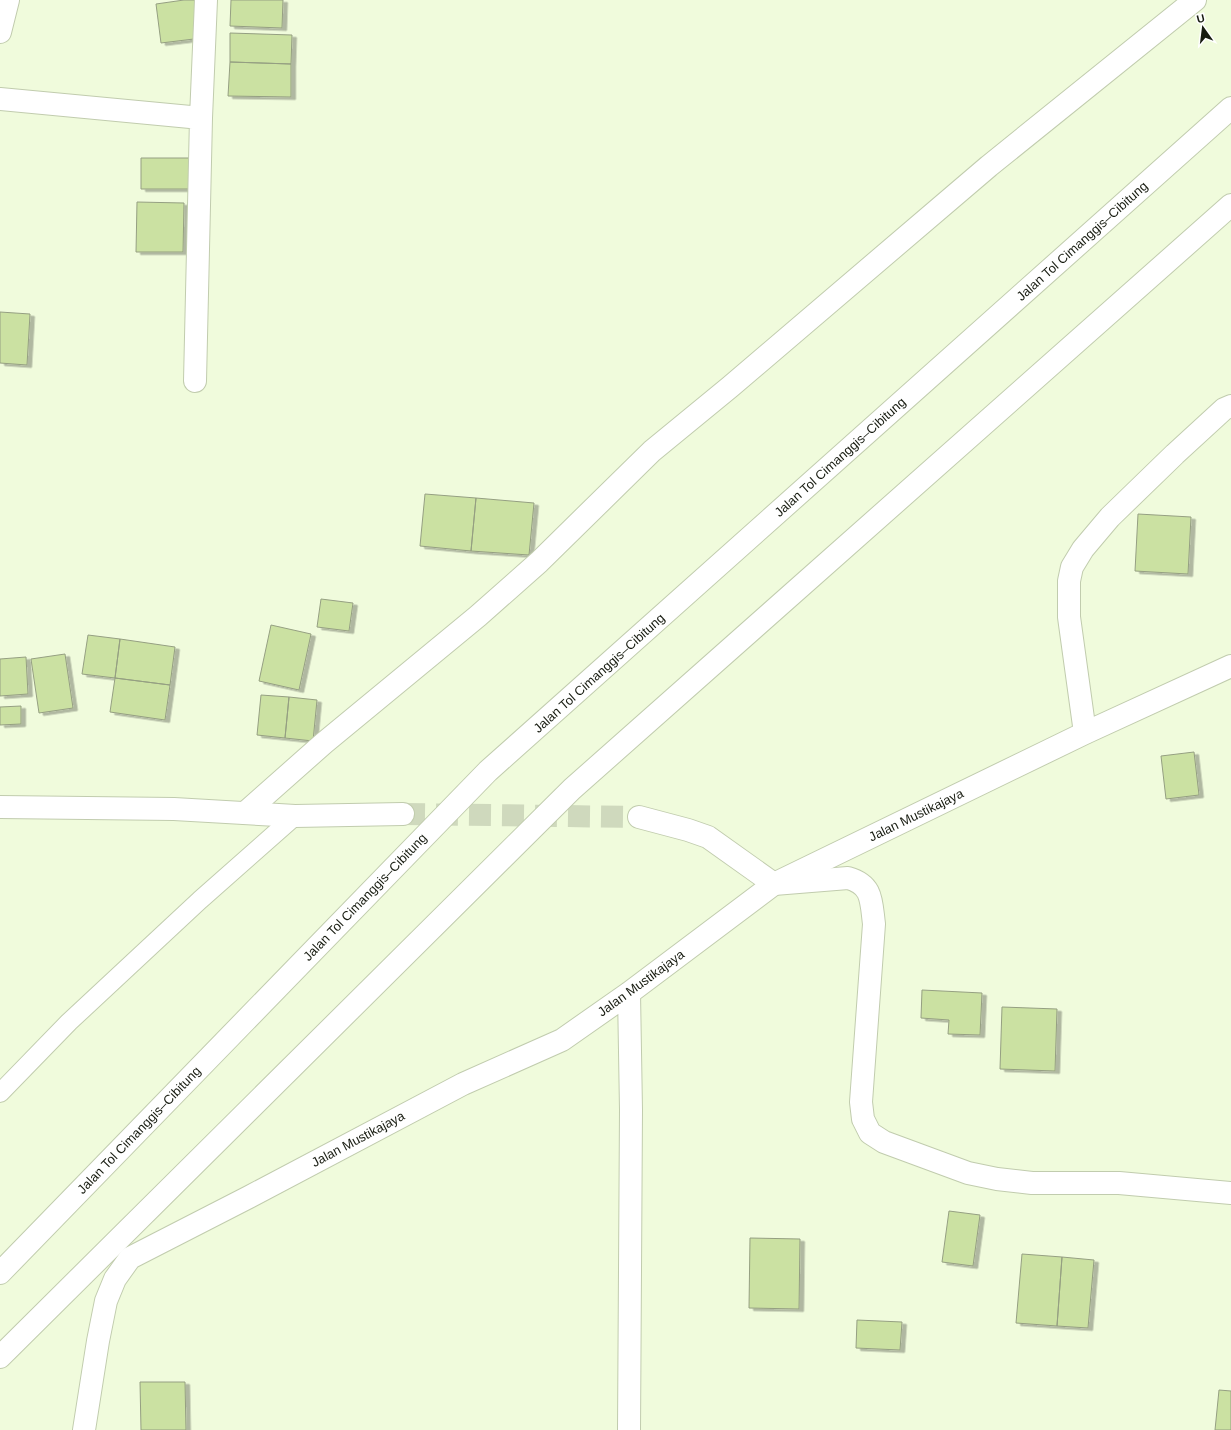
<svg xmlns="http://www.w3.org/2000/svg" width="1231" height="1430" viewBox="0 0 1231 1430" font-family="Helvetica,sans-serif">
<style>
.building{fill:#cbe1a2;stroke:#959f82;filter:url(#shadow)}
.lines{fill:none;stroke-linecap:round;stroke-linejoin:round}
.secondary-tunnel{stroke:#cfd9bd;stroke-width:22;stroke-dasharray:22 11;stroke-linecap:butt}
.lane-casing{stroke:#c1ccae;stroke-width:20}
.street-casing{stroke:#c1ccae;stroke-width:24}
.secondary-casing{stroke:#c1ccae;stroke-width:24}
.highway-casing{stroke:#c1ccae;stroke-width:24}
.lane{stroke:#fff;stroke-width:18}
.street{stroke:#fff;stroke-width:22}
.secondary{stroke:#fff;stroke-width:22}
.highway{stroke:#fff;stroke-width:22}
.labels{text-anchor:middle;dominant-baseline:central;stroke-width:3.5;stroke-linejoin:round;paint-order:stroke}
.street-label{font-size:13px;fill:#171b10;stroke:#fff}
</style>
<defs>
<filter id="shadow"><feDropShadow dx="4.5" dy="2.5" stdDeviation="0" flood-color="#0004"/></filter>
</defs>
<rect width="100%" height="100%" fill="#f0fbdc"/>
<path class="building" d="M184,0H197L202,38L161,43L156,4Z
M231,0H283L282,28L230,26Z
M230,33L292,35L291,64L230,62Z
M230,62L291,64V97L228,96Z
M141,158H194V189H141Z
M137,202L184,203L183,252H136Z
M0,312L30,314L27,365L0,363Z
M425,494L476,498L471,551L420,546Z
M476,498L534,503L529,555L471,551Z
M1138,514L1191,517L1188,574L1135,571Z
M321,599L353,603L349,631L317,627Z
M271,625L311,634L299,690L259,681Z
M88,635L120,639L115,678L82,674Z
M120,639L175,647L170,685L115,678Z
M65,654L73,708L39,713L31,659Z
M26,657L28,694L0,696V659Z
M115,678L170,685L165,720L110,712Z
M261,695L289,697L285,738L257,735Z
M289,697L317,700L313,741L285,738Z
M21,706V724L0,725V707Z
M1194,752L1199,795L1166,799L1161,756Z
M922,990L982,993L980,1035L948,1034L949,1020L921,1018Z
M1002,1007L1057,1009L1055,1071L1000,1069Z
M949,1211L980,1215L973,1266L942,1262Z
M750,1238L800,1239L799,1309L749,1308Z
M1022,1254L1062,1257L1057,1326L1016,1323Z
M1062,1257L1094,1260L1088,1328L1057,1326Z
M857,1320L902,1322L900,1350L856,1348Z
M140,1382H185L186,1430H141Z
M1219,1390L1231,1391V1430H1215Z"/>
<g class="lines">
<path class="secondary-tunnel" d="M403,814L639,817"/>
<g class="lane-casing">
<path id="lane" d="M0,1093L69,1022L200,900L295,816"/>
</g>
<g class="street-casing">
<path id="street" d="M0,32L8,0
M0,99L201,118
M195,381L201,118L206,0
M1085,733L1069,617V581L1072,567L1083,549L1110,517L1175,454L1224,409L1231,406
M245,813L324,743L478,616L539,562L652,451L730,387L989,166L1195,0
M84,1430L98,1341L106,1301L115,1279L130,1258L249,1197L463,1084L562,1040L629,993L774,884L1085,733L1231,666
M629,1430L631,1110L629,993"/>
</g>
<g class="secondary-casing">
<path id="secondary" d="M0,807L174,809L295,816L403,814
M639,817L688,830L708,837L774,884L848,878C873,885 871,901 874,924L861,1102L863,1119L870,1133L884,1142L968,1173L997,1179L1032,1183H1119L1231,1193"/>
</g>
<g class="highway-casing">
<path id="highway" d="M0,1273L488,771L1231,108
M0,1357L572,789L1231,205"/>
</g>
<use href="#lane" class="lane"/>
<use href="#street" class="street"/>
<use href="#secondary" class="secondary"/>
<use href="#highway" class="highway"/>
</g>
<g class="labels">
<g class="street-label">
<text transform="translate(1082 241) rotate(-42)">Jalan Tol Cimanggis–Cibitung</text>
<text transform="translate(840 457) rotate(-42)">Jalan Tol Cimanggis–Cibitung</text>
<text transform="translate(599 673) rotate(-42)">Jalan Tol Cimanggis–Cibitung</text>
<text transform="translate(916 815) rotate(-26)">Jalan Mustikajaya</text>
<text transform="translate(365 897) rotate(-46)">Jalan Tol Cimanggis–Cibitung</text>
<text transform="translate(641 983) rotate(-36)">Jalan Mustikajaya</text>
<text transform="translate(139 1130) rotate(-46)">Jalan Tol Cimanggis–Cibitung</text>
<text transform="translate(358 1139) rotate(-28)">Jalan Mustikajaya</text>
</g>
</g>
<g transform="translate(1203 28) rotate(346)" stroke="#ffffff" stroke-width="3" paint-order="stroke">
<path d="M0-3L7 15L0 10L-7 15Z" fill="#171b10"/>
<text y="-6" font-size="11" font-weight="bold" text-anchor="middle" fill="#171b10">U</text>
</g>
</svg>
